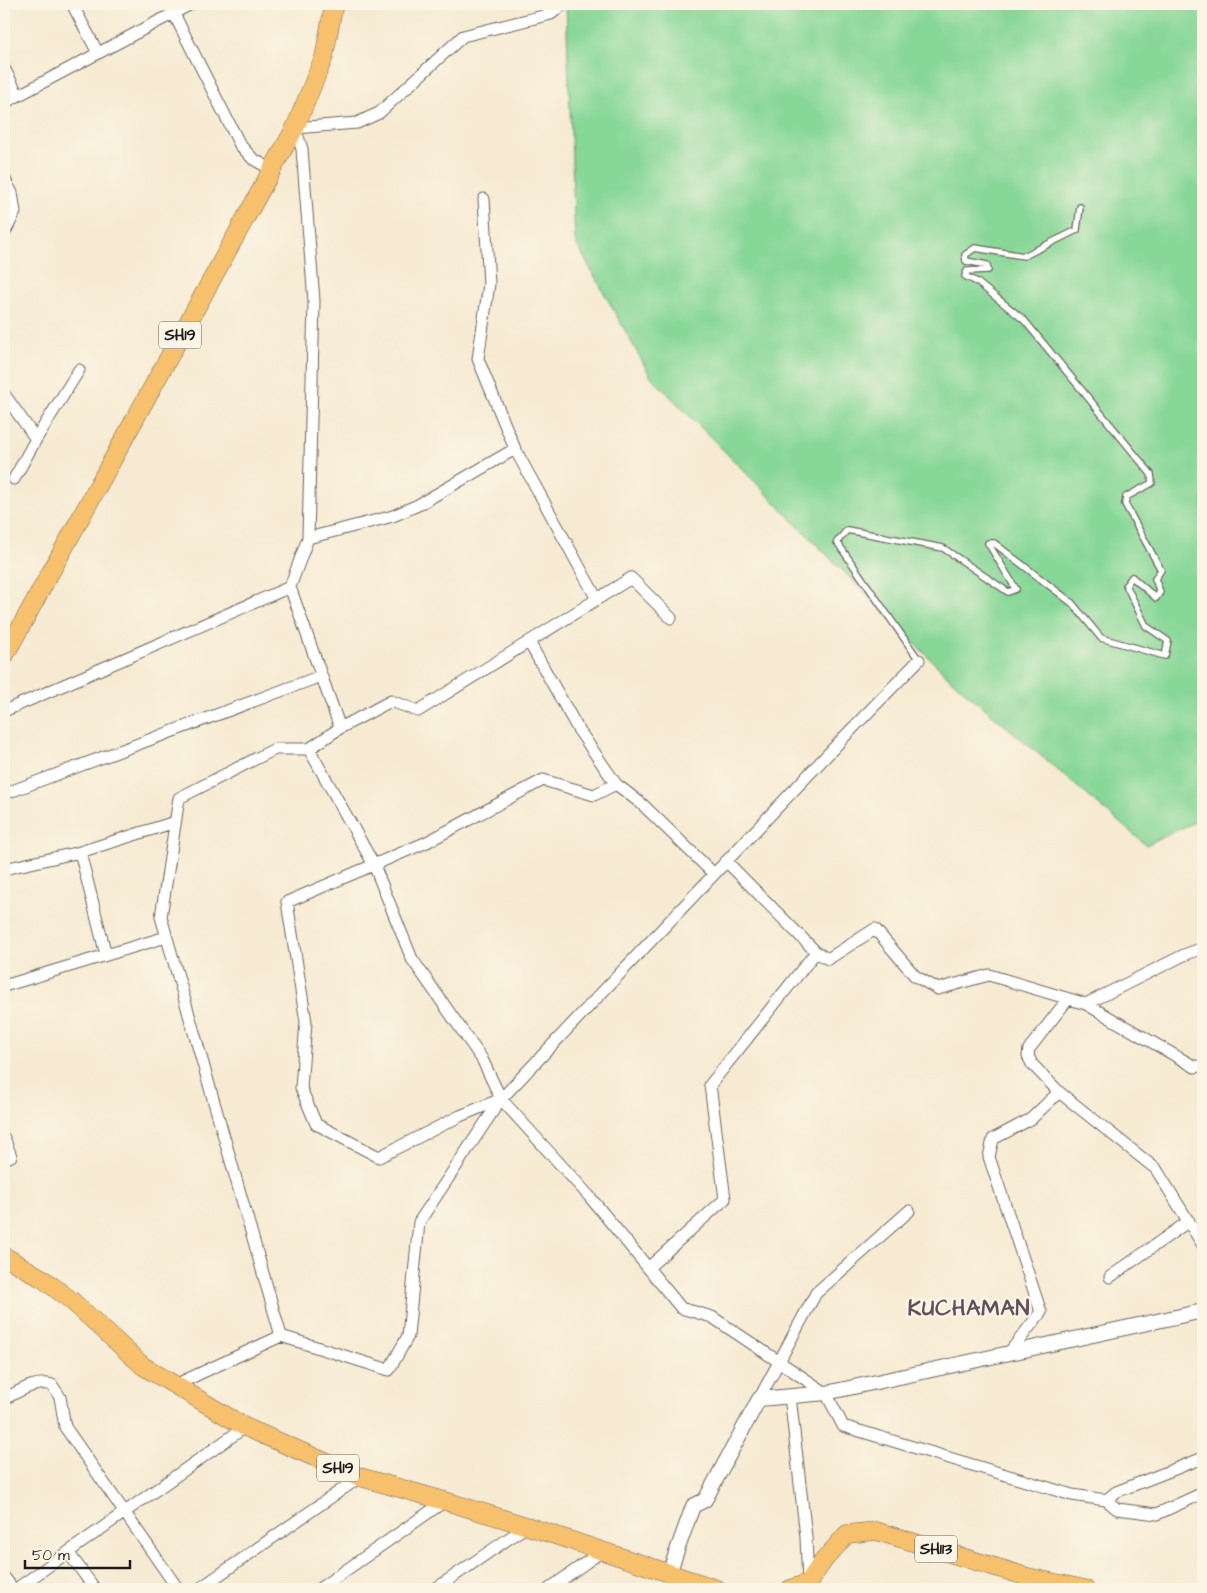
<svg xmlns="http://www.w3.org/2000/svg" width="1207" height="1593" viewBox="0 0 1207 1593" font-family="'Architects Daughter',sans-serif">
<style>
.green{fill:#87d797;stroke:#527a5a}
.lines{fill:none;stroke-linecap:round;stroke-linejoin:round}
.service-casing{stroke:#68645c;stroke-width:8}
.minor-casing{stroke:#68645c;stroke-width:13}
.tertiary-casing{stroke:#68645c;stroke-width:16}
.primary-casing{stroke:#68645c;stroke-width:19}
.service{stroke:#fff;stroke-width:5.5}
.minor{stroke:#fff;stroke-width:11}
.tertiary{stroke:#fff;stroke-width:14}
.primary{stroke:#f7c06c;stroke-width:18}
.labels{text-anchor:middle;dominant-baseline:central;stroke-width:5;stroke-linejoin:round;paint-order:stroke}
.shield{fill:#fcf5e5;stroke:#5f5d58;stroke-width:1}
.shield-label{font-size:16px;font-weight:bold;fill:#1c1c1c}
.district-label{font-size:22px;font-weight:bold;letter-spacing:1px;fill:#62515c;stroke:#fcf5e5}
</style>
<rect width="100%" height="100%" fill="#fcf5e5"/>
<filter id="ink" filterUnits="userSpaceOnUse"><feTurbulence type="fractalNoise" baseFrequency=".02" numOctaves="2"/><feDisplacementMap in="SourceGraphic" scale="10" xChannelSelector="R" yChannelSelector="G"/><feConvolveMatrix kernelMatrix="1 2 1 2 8 2 1 2 1" color-interpolation-filters="sRGB"/></filter>
<filter id="wash" filterUnits="userSpaceOnUse"><feTurbulence type="fractalNoise" baseFrequency=".0096" numOctaves="4" result="noise"/><feDisplacementMap in="SourceGraphic" scale="20" xChannelSelector="R" yChannelSelector="G"/><feGaussianBlur stdDeviation="1.12" result="paint"/><feColorMatrix in="noise" values="0 0 0 0 0 0 0 0 0 0 0 0 0 0 0 0 0 1.4 0 .05"/><feComposite in="paint" operator="in"/></filter>
<g filter="url(#wash)">
<rect width="100%" height="100%" fill="#f6ead2"/>
<path class="green" d="M566,4H1203V818L1146,845L948,677L651,377L575,241Z"/>
</g>
<g filter="url(#ink)">
<g class="lines">
<g class="service-casing">
<path id="service" d="M919,660L837,542L847,530L943,548L1008,592L1016,589L988,543H994L1072,603L1101,638L1165,656L1168,641L1146,626L1126,585L1132,577L1156,598L1160,592L1155,579L1161,570L1125,504L1126,497L1152,483L1151,474L1024,320L977,282L965,276L967,271L988,270L987,265L966,261L965,255L975,248L1024,256L1077,230L1080,207"/>
</g>
<g class="minor-casing">
<path id="minor" d="M72,4L98,53
M169,4L240,145L253,159L271,169
M4,68L18,95
M4,103L191,4
M4,178L12,193L15,212L4,234
M484,199L489,284L478,359L515,449L597,599
M4,394L36,439
M14,479L36,439L79,370
M308,538L393,516L418,505L515,449
M529,642L578,729L616,784
M4,711L290,587
M340,728L290,587L308,538L314,301L302,149L295,128L357,123L379,113L463,36L551,14L564,4
M309,749L374,865L412,959L482,1059L501,1099L589,1196L681,1308L712,1317L826,1393L843,1426L1072,1495L1106,1500
M4,794L321,676
M80,852L106,955
M726,861L816,952L828,959L875,929L915,976L938,989L989,975L1086,1004L1195,1067L1203,1065
M4,869L80,852L175,822
M4,986L166,937
M1068,999L1029,1049L1028,1056L1032,1064L1059,1092L1156,1169L1203,1245
M1086,1004L1184,955L1203,948
M501,1099L460,1116L379,1157L316,1124L301,1088L306,1022L287,902L427,842L543,780L594,795L616,784L643,805L714,874
M4,1138L11,1156L4,1159
M648,1268L725,1199L710,1085L816,952
M1110,1277L1189,1221
M281,1336L161,917L179,798L275,749H309L340,728L391,701L418,711L631,578L671,618
M1009,1353L1041,1312L989,1157L993,1139L1031,1119L1059,1092
M175,1385L281,1336L389,1370L408,1336L419,1222L501,1099L848,733L919,660
M790,1396L806,1537L808,1583
M4,1399C18,1392 35,1380 52,1385L60,1397L65,1427L178,1589
M759,1399L816,1293L909,1211
M1203,1458L1116,1492L1106,1500L1117,1509L1157,1514L1203,1493
M68,1552L95,1589
M4,1577L13,1589
M16,1589L245,1427
M199,1589L360,1477
M319,1589L445,1501
M435,1589L527,1526
M549,1589L602,1551"/>
</g>
<g class="tertiary-casing">
<path id="tertiary" d="M669,1573L693,1506L705,1500L759,1399L826,1393L1203,1311"/>
</g>
<g class="primary-casing">
<path id="primary" d="M4,657L295,128L324,57L334,4
M4,1256L43,1279L72,1301L143,1366L245,1427L360,1477L445,1501L527,1526L717,1589
M808,1583L824,1560L847,1534L876,1531L1028,1577L1085,1589
M790,1589L808,1583L810,1589"/>
</g>
<use href="#service" class="service"/>
<use href="#minor" class="minor"/>
<use href="#tertiary" class="tertiary"/>
<use href="#primary" class="primary"/>
</g>
</g>
<g class="labels">
<g class="shield">
<rect x="159" y="321.5" width="42" height="27" rx="4"/>
<rect x="317" y="1454.5" width="42" height="27" rx="4"/>
<rect x="915" y="1535.5" width="42" height="27" rx="4"/>
</g>
<g class="shield-label">
<text x="180" y="335">SH19</text>
<text x="338" y="1468">SH19</text>
<text x="936" y="1549">SH113</text>
</g>
<g class="district-label">
<text x="969" y="1308">KUCHAMAN</text>
</g>
</g>
<rect width="1207" height="1593" fill="none" stroke="#fcf5e5" stroke-width="20"/>
<path d="M25 1560v8h105v-8" fill="none" stroke="#1c1c1c" stroke-width="2.5"/>
<text x="32" y="1560" font-size="15" fill="#1c1c1c" stroke="#fcf5e5" stroke-width="4" paint-order="stroke">50 m</text>
</svg>
